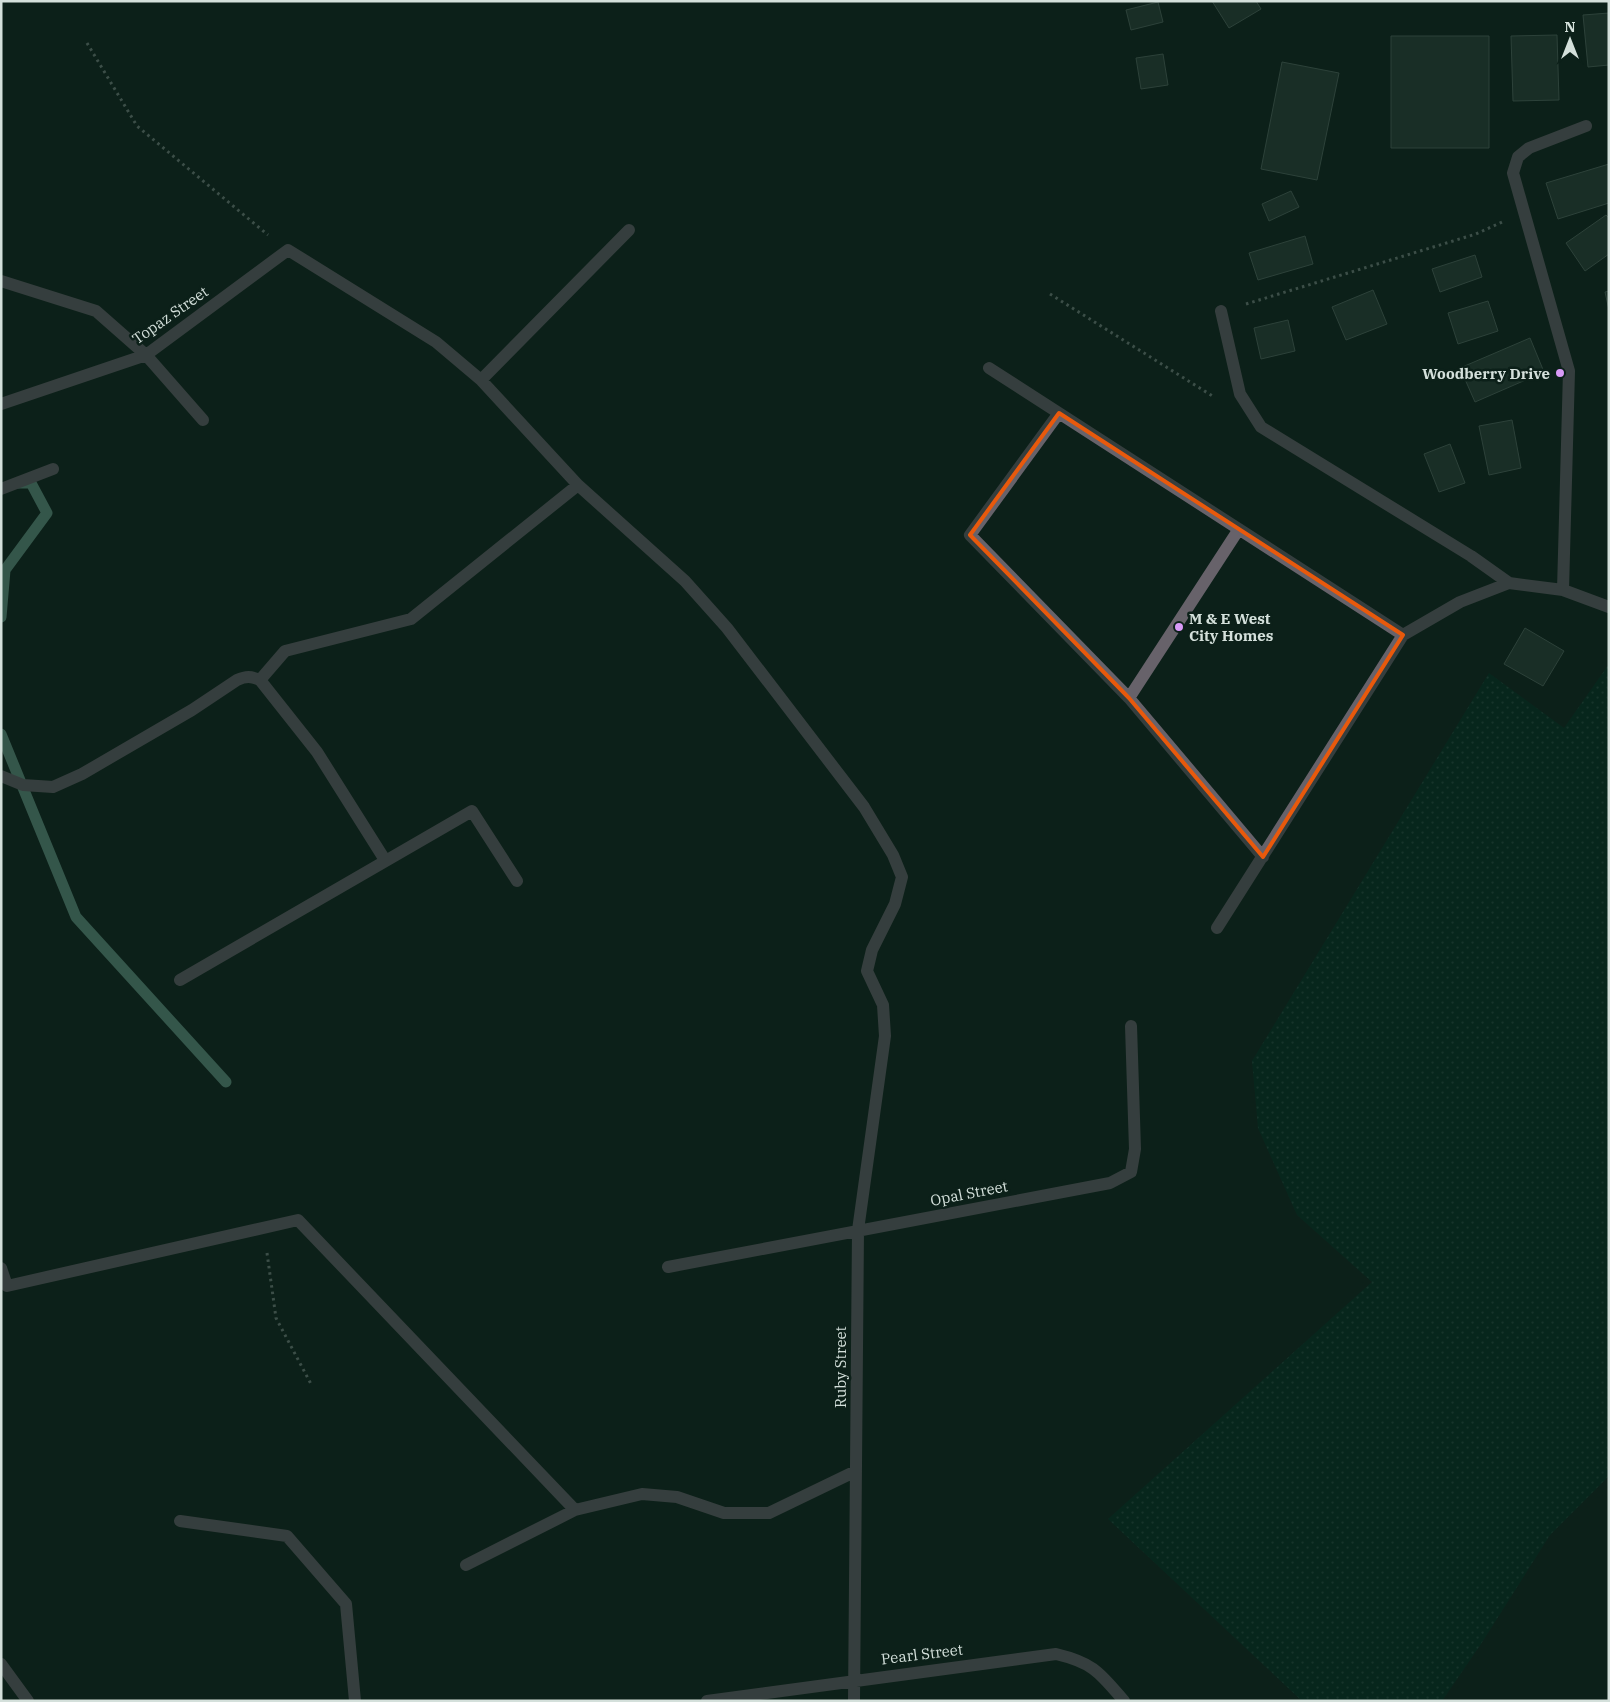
<svg xmlns="http://www.w3.org/2000/svg" width="1610" height="1702" viewBox="0 0 1610 1702" font-family="'IBM Plex Serif',serif">
<style>
.grass{fill:url(#grass-dots)}
.lines{fill:none;stroke-linecap:round;stroke-linejoin:round}
.stream{stroke:#659786;stroke-width:11}
.building{fill:#293e36;stroke:#536960}
.path{stroke:#768680;stroke-width:3;stroke-dasharray:2.5 4;stroke-linecap:butt}
.minor{stroke:#67626a;stroke-width:12}
.marked{fill:none;stroke:#e8590c;stroke-width:4;stroke-linejoin:round}
.poi-dot{fill:#d99af7;stroke:#0c2019;stroke-width:2}
.labels{text-anchor:middle;dominant-baseline:central;stroke-width:5;stroke-linejoin:round;paint-order:stroke}
.street-label{font-size:15px;fill:#d4e0db;stroke:#0c2019}
.poi-label{font-size:15px;font-weight:bold;fill:#d4e0db;stroke:#0c2019;text-anchor:end}
</style>
<defs>
<pattern id="grass-dots" width="8" height="8" patternUnits="userSpaceOnUse" patternTransform="scale(1.25)"><rect width="8" height="8" fill="#012e21"/><path d="M2 2h.1M6 6h.1" fill="none" stroke="#254c41" stroke-width="1.8" stroke-linecap="round"/></pattern>
</defs>
<rect width="100%" height="100%" fill="#0c2019"/>
<path class="grass" d="M1609,664V1476L1550,1535L1481,1644L1442,1701H1302L1108,1519L1372,1282L1297,1215L1258,1128L1252,1061L1489,673L1564,728Z"/>
<g class="lines">
<path class="stream" d="M1,617L5,570L47,513L31,483H18
M1,734L76,917L226,1082"/>
</g>
<path class="building" d="M1212,1H1256L1261,9L1229,28Z
M1158,2L1163,22L1131,30L1126,10Z
M1609,13V65L1588,67L1583,15Z
M1557,35L1559,100L1513,101L1511,36Z
M1391,36H1489V148H1391Z
M1163,54L1168,85L1141,89L1136,58Z
M1282,62L1339,73L1317,180L1261,169Z
M1609,164V203L1558,219L1546,183Z
M1291,191L1299,207L1269,221L1262,204Z
M1606,215L1609,218V254L1585,271L1566,243Z
M1305,236L1313,264L1258,280L1249,253Z
M1475,255L1482,277L1440,292L1432,269Z
M1373,290L1387,324L1346,340L1332,307Z
M1609,291V310L1605,292Z
M1488,301L1498,331L1458,344L1448,313Z
M1288,320L1295,351L1261,359L1254,328Z
M1530,338L1544,372L1475,402L1460,368Z
M1512,420L1521,468L1489,475L1479,426Z
M1450,444L1465,483L1439,492L1424,454Z
M1525,628L1564,651L1543,686L1504,664Z"/>
<g class="lines">
<path class="path" d="M87,43L137,126L268,235
M1050,294L1214,397
M1246,304L1476,234L1502,222
M267,1253L276,1318L311,1384"/>
<path class="minor" d="M1,281L96,311L146,355L203,420
M1221,311L1240,394L1261,427L1471,556L1509,583
M989,368L1403,635
M481,380L629,230
M1,404L146,355L288,250L436,342L481,380L578,485L411,619L285,651L260,680
M1059,413L970,535L1129,698L1263,857
M578,485L685,581L727,628L864,807L893,855L902,877L895,904L872,950L867,971L883,1005L885,1036L858,1230L854,1701
M1,489L53,469
M1563,590L1569,371L1513,173L1518,157L1529,148L1586,126
M1129,698L1239,529
M1,776L23,785L53,787L82,774L192,710L237,680C246,676 251,676 260,680L317,752L385,860
M1217,928L1403,635L1460,602L1509,583L1563,590L1609,607
M180,980L472,811L517,881
M668,1267L1110,1183L1131,1172L1135,1149L1131,1026
M1,1268L7,1286L298,1220L575,1510
M180,1521L287,1536L346,1604L355,1701
M466,1565L575,1510L642,1494L677,1497L724,1513H769L856,1471
M1,1664L28,1701
M707,1701L1056,1654C1094,1663 1100,1673 1124,1701"/>
</g>
<path d="M0 0H1610V1702H0ZM1059,413L1403,635L1263,857L1129,698L970,535Z" fill="#0c2019" fill-opacity=".55" fill-rule="evenodd"/>
<path class="marked" d="M1059,413L1403,635L1263,857L1129,698L970,535Z"/>
<g class="poi-dot">
<circle cx="1560" cy="373" r="5"/>
<circle cx="1179" cy="627" r="5"/>
</g>
<g class="labels">
<g class="street-label">
<text transform="translate(170 315) rotate(-35)">Topaz Street</text>
<text transform="translate(969 1193) rotate(-11)">Opal Street</text>
<text transform="translate(840 1367) rotate(-90)">Ruby Street</text>
<text transform="translate(922 1654) rotate(-7)">Pearl Street</text>
</g>
<g class="poi-label">
<text x="1550" y="373">Woodberry Drive</text>
<text x="1189" y="618" text-anchor="start">M &amp; E West<tspan x="1189" dy="17">City Homes</tspan></text>
</g>
</g>
<rect width="1610" height="1702" fill="none" stroke="#d4e0db" stroke-width="5"/>
<g transform="translate(1570 40)" stroke="#0c2019" stroke-width="4" paint-order="stroke">
<path d="M0-4L9 19L0 12L-9 19Z" fill="#d4e0db"/>
<text y="-8" font-size="14" font-weight="bold" text-anchor="middle" fill="#d4e0db">N</text>
</g>
</svg>
